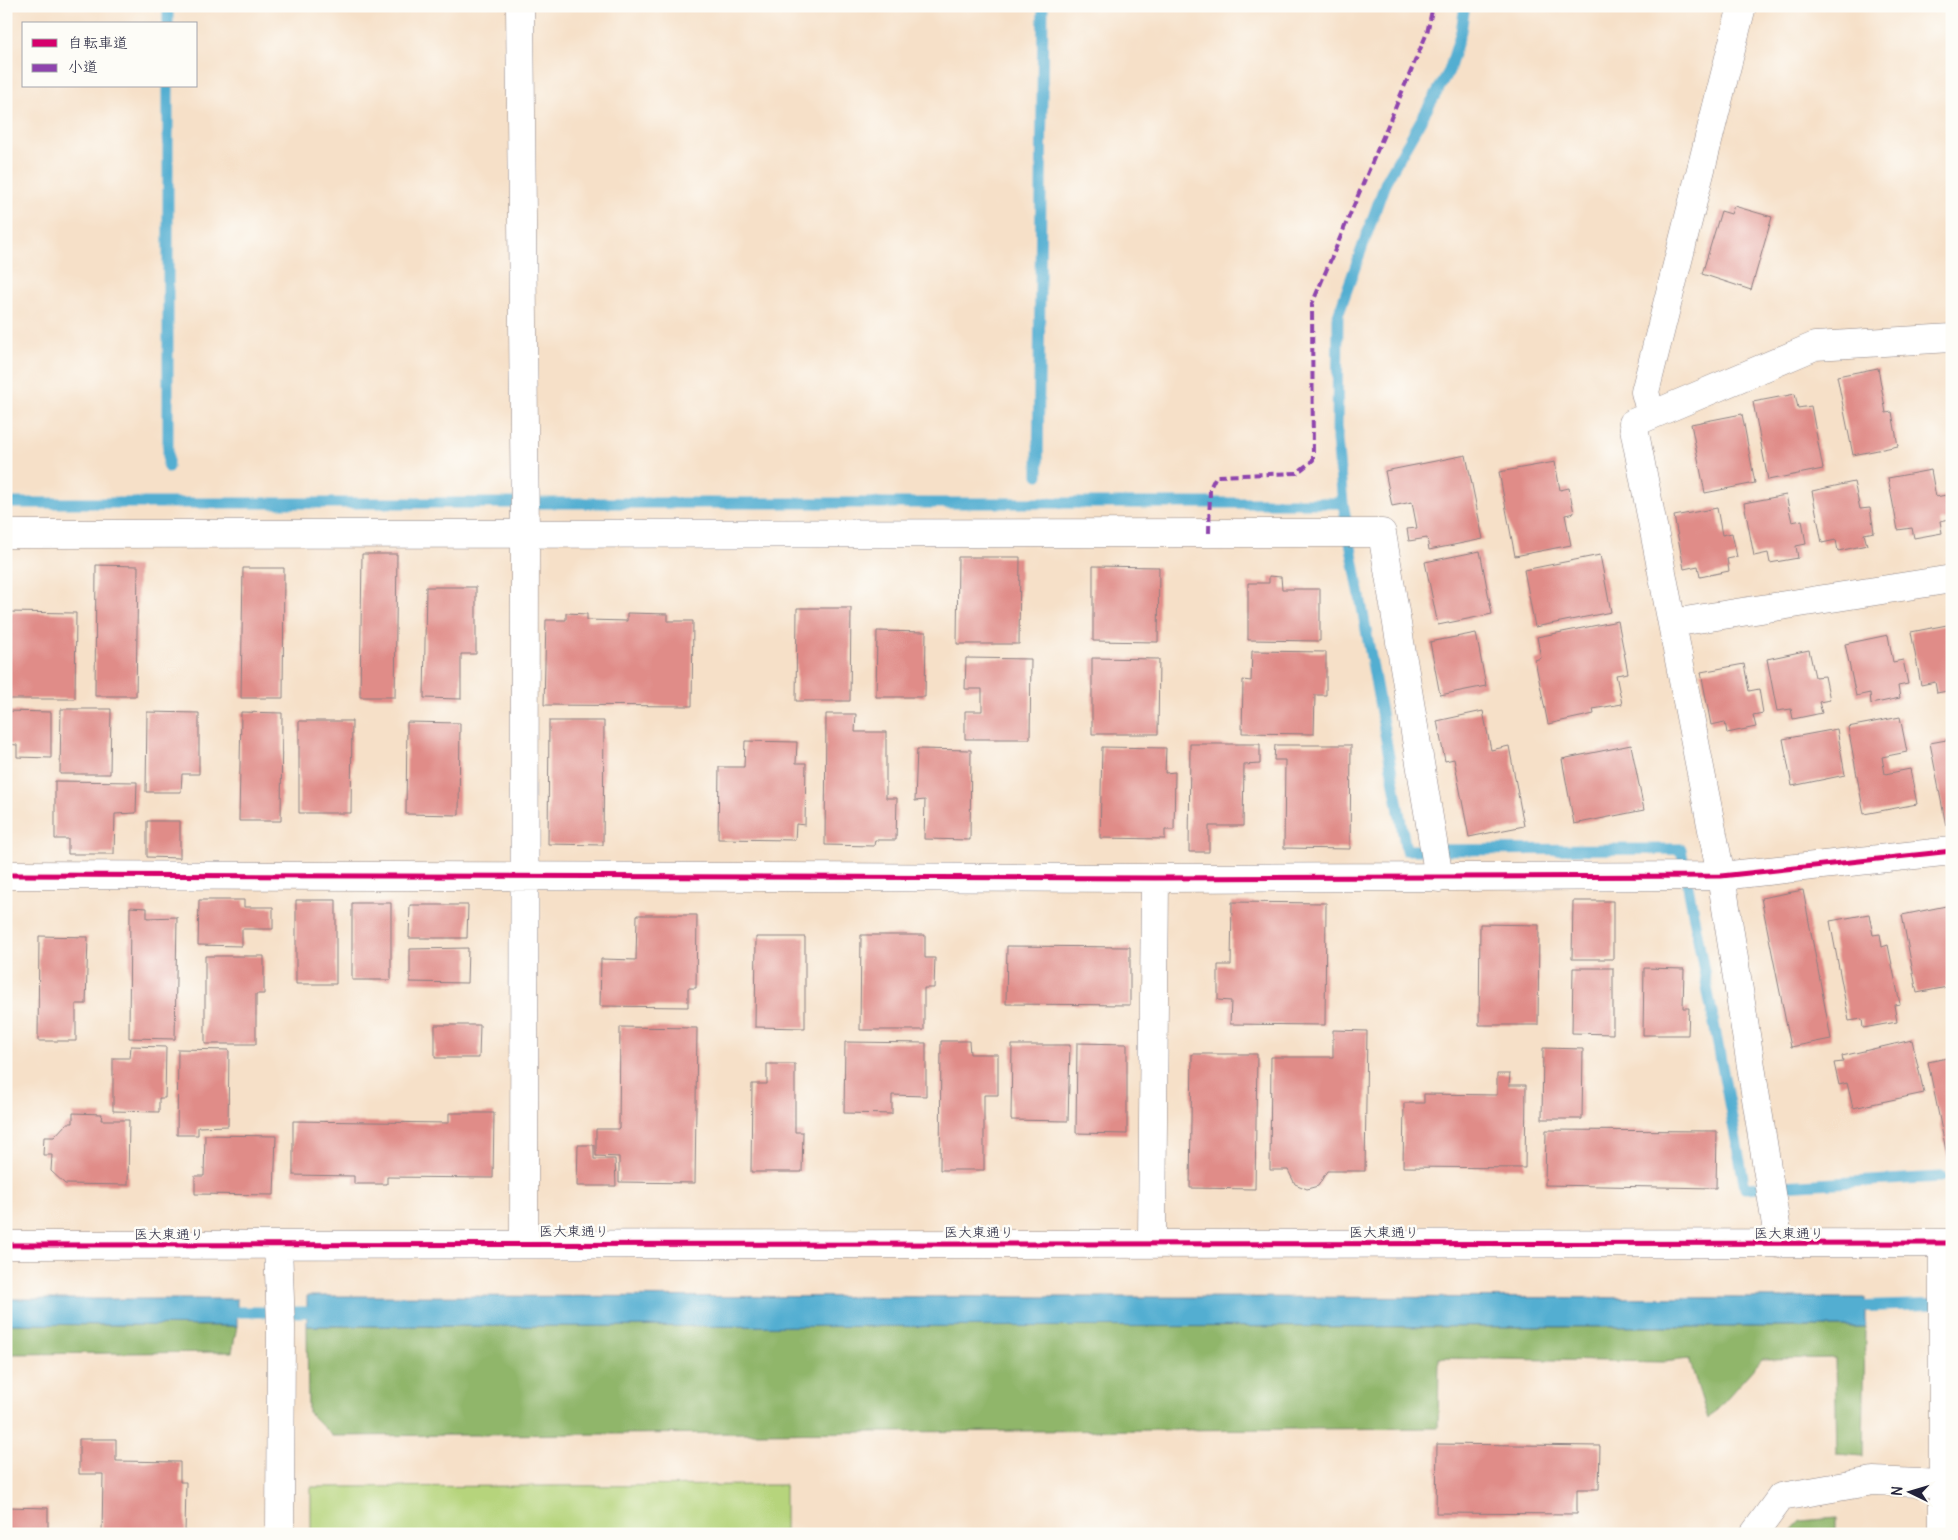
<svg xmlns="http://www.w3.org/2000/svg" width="1958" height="1540" viewBox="0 0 1958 1540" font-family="Delius,'Klee One',sans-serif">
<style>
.green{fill:#b6d47b;stroke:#6c7b5b}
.forest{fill:#90b66b;stroke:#596c53}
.water{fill:#53aed1;stroke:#3a6886}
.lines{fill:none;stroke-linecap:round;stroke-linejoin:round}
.stream{stroke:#53aed1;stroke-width:11}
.building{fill:#e08c88}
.minor-casing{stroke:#8c8182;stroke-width:29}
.minor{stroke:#fff;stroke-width:28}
.quiet{stroke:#8e44ad;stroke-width:4;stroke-dasharray:8 4;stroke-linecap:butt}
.cycleway-casing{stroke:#fdfcf7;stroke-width:8}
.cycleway{stroke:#d6006c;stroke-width:5}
.labels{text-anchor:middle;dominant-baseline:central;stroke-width:5;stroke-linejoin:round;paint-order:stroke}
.street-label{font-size:14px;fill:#22223b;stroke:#fdfcf7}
</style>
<rect width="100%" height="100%" fill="#fdfcf7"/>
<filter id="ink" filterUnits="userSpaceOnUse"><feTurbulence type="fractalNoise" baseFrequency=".02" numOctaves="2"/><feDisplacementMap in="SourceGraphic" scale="10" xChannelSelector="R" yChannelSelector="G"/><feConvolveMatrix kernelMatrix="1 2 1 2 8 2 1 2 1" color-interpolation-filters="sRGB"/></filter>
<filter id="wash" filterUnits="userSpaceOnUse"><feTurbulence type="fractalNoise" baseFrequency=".0096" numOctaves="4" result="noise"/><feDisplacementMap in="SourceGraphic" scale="20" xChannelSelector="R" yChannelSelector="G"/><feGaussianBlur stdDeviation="1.12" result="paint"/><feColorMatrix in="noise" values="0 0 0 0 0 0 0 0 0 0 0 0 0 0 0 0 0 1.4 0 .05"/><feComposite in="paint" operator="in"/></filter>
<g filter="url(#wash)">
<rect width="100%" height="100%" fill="#f6e0c8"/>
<path class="green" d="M785,1485V1534H311V1487Z"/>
<path class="forest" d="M6,1324L237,1326L232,1352L6,1354Z
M307,1326L1865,1327L1863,1456L1837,1454L1835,1358L1762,1359L1708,1419L1689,1359L1663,1362L1439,1358L1438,1428L332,1436L308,1412Z
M1837,1518V1534H1788L1800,1521Z"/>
<path class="water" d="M307,1296L1865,1298V1327L307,1326Z
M6,1299H237V1326L6,1324Z"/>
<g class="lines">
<path class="stream" d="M1465,6L1461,31L1449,71L1386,181L1338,315L1337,440L1343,503L1406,850L1681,849L1745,1188L1941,1177
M168,24V6
M168,467V86
M1038,475L1043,6
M6,503H1343
M1850,1307L1944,1304
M223,1312H322"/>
</g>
<g id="blocks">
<path class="building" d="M1734,206L1772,217L1751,290L1702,274L1721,211L1731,214Z
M1878,368L1886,413L1892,412L1898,446L1853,455L1837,376Z
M1795,394L1798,408L1811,406L1823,469L1768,480L1753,402Z
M1742,414L1755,483L1705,493L1691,424Z
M1466,455L1483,539L1429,550L1427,538L1409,541L1407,529L1417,528L1412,502L1392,506L1385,471Z
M1555,462L1560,490L1569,488L1574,513L1565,515L1571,545L1515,556L1499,472Z
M1931,470L1936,497L1946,495L1950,519L1940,521L1942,533L1914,538L1912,528L1898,530L1888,478Z
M1854,482L1860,509L1870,508L1874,532L1864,534L1867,545L1838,551L1836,540L1822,543L1812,491Z
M1786,495L1792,522L1802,520L1806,544L1796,546L1798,558L1770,563L1768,553L1754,556L1744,503Z
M1717,508L1722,535L1732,533L1737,557L1727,559L1729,571L1700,577L1698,566L1684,569L1674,516Z
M1480,551L1492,614L1438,625L1425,562Z
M362,554H397L395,697H360Z
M1600,555L1611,612L1535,627L1524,570Z
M958,557H1020L1019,644H957Z
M96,565L138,566L136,696H95Z
M1093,566L1159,567L1158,642L1093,641Z
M243,568H284L283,698H241Z
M1269,576L1281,577L1282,589H1320V641L1248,640V583H1269Z
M426,587H476V654H461V699L424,698Z
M797,608H851L850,701H796Z
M6,612L76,613L75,699H6Z
M566,613L587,614V620L627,621V613L668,614V621H693L692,706L544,705L546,620H566Z
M1618,621L1628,673L1616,675L1622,704L1593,709L1594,714L1548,724L1535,660L1541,658L1537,637Z
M1952,624V690L1937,693L1935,682L1921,685L1911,632Z
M877,631L926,632L925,697H876Z
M1476,633L1486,686L1440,695L1430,642Z
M1888,635L1893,662L1903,660L1908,684L1898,686L1900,698L1871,704L1870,693L1856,696L1845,644Z
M1809,650L1815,677L1825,676L1830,700L1819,702L1822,713L1793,719L1791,709L1777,711L1767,659Z
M1252,651L1326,652V695H1315L1314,734L1242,733L1243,680L1251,681Z
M966,658L1031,659L1030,739H965V711H982V689H965Z
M1092,658L1159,659L1158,734H1092Z
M1744,664L1749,691L1759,689L1763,713L1753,715L1756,727L1727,733L1725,722L1711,725L1701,672Z
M61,709H111L110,774H60Z
M6,711L51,712V758L17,757V745L8,744Z
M1483,711L1491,750L1509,746L1524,826L1469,837L1454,759L1445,761L1437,721Z
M147,712L199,713V774H182L181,792H146Z
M241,712L282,713L281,821H239Z
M826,714H856L855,732H886V798H897L896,840H875L874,846L825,845Z
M1900,717L1907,752L1882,757L1885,774L1910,769L1917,804L1864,814L1848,727Z
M299,721H352L351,813H299Z
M549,721H604L603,845L548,844Z
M407,722L460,723L459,815L406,814Z
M1837,729L1845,775L1792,786L1783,739Z
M1952,739V825L1946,826L1930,743Z
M745,741L797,742L796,763H806L805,825L796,824L795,840L718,839L719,767H744Z
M1190,744H1260V764L1244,765L1243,826H1209V852H1189Z
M1275,745H1351L1350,849L1284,848L1285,760H1274Z
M1631,745L1644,810L1574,824L1562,759Z
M1102,747L1166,748L1165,773L1175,772L1174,830H1165V839L1100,838Z
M917,749L971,750L970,840L924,839L925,800L915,801Z
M55,781L137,782L136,813L115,814L114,854H68V839H55Z
M147,821H180V858L147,857Z
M1803,890L1831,1039L1791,1047L1761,898Z
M199,900H244V907H273V929H242V946L198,945Z
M296,900H336V984H296Z
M1573,901H1613V959H1572Z
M1232,902L1326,903L1325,1025L1230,1024L1231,1001L1218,1000V965H1231Z
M352,903H391V980H352Z
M410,905H468L467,938H409Z
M1951,905L1952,986L1917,993L1902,915Z
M130,907L147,908V918L177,917L175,1039L129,1038Z
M1869,914L1873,935L1880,934L1882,947L1888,945L1900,1004L1894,1005L1897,1022L1863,1028L1862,1019L1849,1021L1830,921Z
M637,915H697L696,988H688V1007L600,1006L601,959L636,960Z
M1480,924L1539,925L1538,1025H1479Z
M861,935H925V958H935L934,988H924V1030H860Z
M39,936L88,937L86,1004H76V1041H38Z
M756,937H805V1028L755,1027Z
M1007,946L1130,947V1005L1006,1004Z
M468,948L467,983L410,982V949Z
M205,956H264V994H256V1044H205Z
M1573,968H1613V1034L1572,1033Z
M1644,968L1684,969L1683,1008H1689L1688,1035H1643Z
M435,1025H480L479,1058H435Z
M620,1027L697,1028L695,1183L619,1182V1157L596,1156V1129H619Z
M1333,1030L1367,1031L1365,1171H1327L1318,1186L1307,1189L1295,1184L1288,1170H1270L1271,1057H1333Z
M1912,1040L1924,1093L1853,1108L1847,1083L1839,1085L1834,1063L1843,1062L1842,1056Z
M941,1041H969L970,1054H998V1095H984V1170H940Z
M845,1042L926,1043V1096L892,1095V1114L844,1113Z
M1077,1043L1127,1044V1134L1076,1133Z
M1012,1045H1070L1068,1121L1011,1120Z
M131,1046L166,1047L165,1098H159V1112L113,1111V1058H130Z
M1543,1048L1583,1049L1582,1119H1542Z
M178,1049L229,1050L228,1126L198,1127V1135H177Z
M1192,1054H1257L1255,1189L1190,1188Z
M1952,1057V1159L1948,1160L1928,1062Z
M767,1064H795V1132H803L802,1172H751L752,1084H767Z
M1497,1074H1510L1509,1085H1526L1525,1168L1403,1167L1404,1103H1424V1094L1497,1095Z
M73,1113L102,1114L101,1120H129L128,1185L65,1184L51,1171L52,1155H43L44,1137H54L67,1123H73Z
M449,1113H494L493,1178L387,1177V1184H354V1176L293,1175V1121L449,1123Z
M1546,1130L1717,1131L1716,1188L1545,1185Z
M205,1135L276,1136L274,1195L195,1194V1176H204Z
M578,1145H594V1159H615L616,1186H577Z
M79,1439H116V1461L180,1462V1482H186L185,1534H102L103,1474H79Z
M1437,1444L1600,1446L1599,1489H1577V1514L1436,1513Z
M6,1507L48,1508V1534H6Z"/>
</g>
</g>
<g filter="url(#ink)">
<use href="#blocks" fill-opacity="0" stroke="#8c8182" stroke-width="1"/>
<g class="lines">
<g class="minor-casing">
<path id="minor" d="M520,6L525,533L524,1243
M1651,415L1645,392L1742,6
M6,534L1382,533L1439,878
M1672,623L1952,579
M6,875L1155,878L1721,876L1952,851
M1152,1243L1155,878
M1779,1244L1721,876L1633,423L1815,346L1952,338
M6,1245L1952,1243
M278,1246L281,1326L280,1534
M1754,1534L1781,1497L1873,1481L1943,1484
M1943,1534V1244"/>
</g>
<use href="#minor" class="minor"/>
<path class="quiet" d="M1209,533L1210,488L1216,476L1297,473L1313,460L1312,304L1427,33L1433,6"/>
<g class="cycleway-casing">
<path id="cycleway" d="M6,875L1155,878L1721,876L1952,851
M6,1245L1952,1243"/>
</g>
<use href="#cycleway" class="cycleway"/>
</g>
</g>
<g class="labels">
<g class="street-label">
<text x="574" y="1231">医大東通り</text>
<text x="979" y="1232">医大東通り</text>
<text x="1384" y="1232">医大東通り</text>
<text x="1789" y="1233">医大東通り</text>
<text x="169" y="1234">医大東通り</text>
</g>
</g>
<rect width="1958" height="1540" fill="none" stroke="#fdfcf7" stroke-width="25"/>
<rect x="22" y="22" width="175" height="65" fill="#fdfcf7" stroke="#a5a5ac"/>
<rect x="32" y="39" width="25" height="8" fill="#d6006c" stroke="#a5a5ac"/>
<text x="68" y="48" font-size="15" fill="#22223b">自転車道</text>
<rect x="32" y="64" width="25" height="8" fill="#8e44ad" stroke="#a5a5ac"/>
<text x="68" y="72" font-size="15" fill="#22223b">小道</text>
<g transform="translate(1910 1492) rotate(275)" stroke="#fdfcf7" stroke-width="4" paint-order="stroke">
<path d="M0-4L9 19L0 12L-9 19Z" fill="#22223b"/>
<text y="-8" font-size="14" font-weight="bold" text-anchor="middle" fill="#22223b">N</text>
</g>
</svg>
